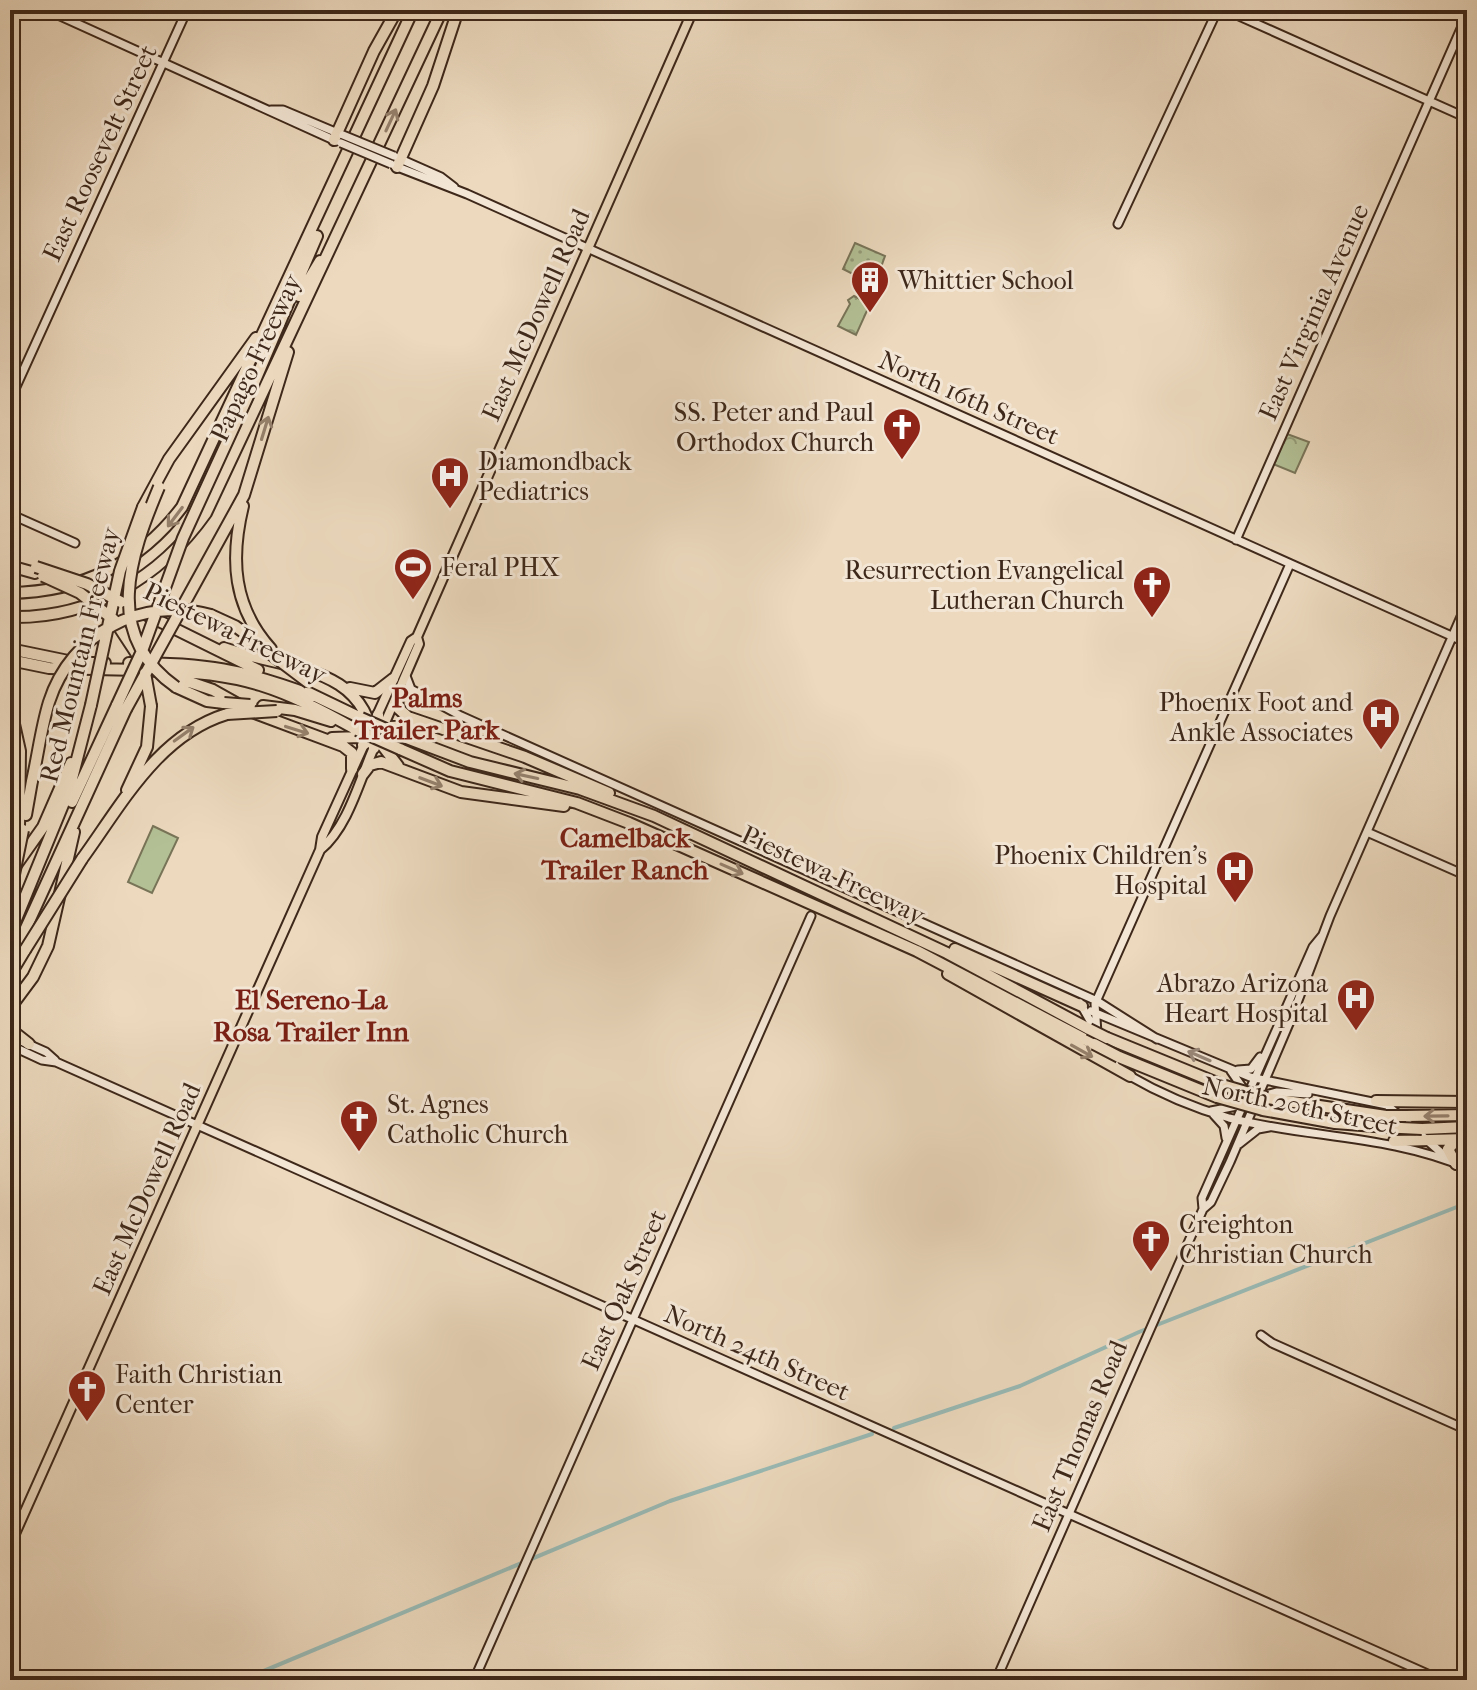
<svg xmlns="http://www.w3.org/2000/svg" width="1477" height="1690" viewBox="0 0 1477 1690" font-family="'IM FELL French Canon',serif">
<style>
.grass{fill:url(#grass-dots);stroke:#787458;stroke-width:2}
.park{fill:url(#park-crowns);stroke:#787458;stroke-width:2}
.garden{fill:#b3c095;stroke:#787458;stroke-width:2}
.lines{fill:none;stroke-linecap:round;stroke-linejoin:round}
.canal{stroke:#99bab5;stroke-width:4}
.secondary-casing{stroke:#3e281a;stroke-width:11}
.primary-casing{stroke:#3e281a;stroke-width:12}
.highway-casing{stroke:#3e281a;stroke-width:14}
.secondary{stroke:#f3e6d5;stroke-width:7}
.primary{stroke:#ecd9be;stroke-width:8}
.highway{stroke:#ecd9be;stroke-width:10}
.secondary-bridge-casing{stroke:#3e281a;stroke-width:11;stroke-linecap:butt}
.highway-bridge-casing{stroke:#3e281a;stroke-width:14;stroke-linecap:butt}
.secondary-bridge{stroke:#f3e6d5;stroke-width:7}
.highway-bridge{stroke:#ecd9be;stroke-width:10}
.oneway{stroke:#95806c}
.oneway2{stroke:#988778}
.labels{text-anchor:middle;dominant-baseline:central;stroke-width:6;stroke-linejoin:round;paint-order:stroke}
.street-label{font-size:26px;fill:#3e281a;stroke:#f3e6d5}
.poi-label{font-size:26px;fill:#3e281a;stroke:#f3e6d5;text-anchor:start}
.neighbourhood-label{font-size:28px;font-weight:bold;fill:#7a1f14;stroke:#f3e6d5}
</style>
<defs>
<pattern id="grass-dots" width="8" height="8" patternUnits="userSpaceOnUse" patternTransform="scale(2)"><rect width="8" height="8" fill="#b3c095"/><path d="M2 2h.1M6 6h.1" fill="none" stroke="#939c79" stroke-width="1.8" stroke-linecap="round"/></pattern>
<pattern id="park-crowns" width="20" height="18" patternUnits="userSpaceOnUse" patternTransform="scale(2)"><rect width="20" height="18" fill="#b3c095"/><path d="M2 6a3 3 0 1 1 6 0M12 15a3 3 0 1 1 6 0" fill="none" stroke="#939c79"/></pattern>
</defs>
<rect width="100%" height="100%" fill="#ecd9be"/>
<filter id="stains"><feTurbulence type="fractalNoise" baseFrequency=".0025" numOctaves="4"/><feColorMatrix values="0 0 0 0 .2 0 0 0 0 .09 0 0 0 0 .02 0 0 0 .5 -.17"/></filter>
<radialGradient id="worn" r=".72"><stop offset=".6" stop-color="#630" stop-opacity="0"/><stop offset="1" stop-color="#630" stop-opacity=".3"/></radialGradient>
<path class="grass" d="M855,243L885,256L868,303L862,299L863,290L873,284L843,269Z"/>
<path class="park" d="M854,296L870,304L856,335L838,326L850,304L848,300Z
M1287,434L1309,442L1295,473L1273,464Z"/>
<path class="garden" d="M153,826L178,838L152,893L128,882Z"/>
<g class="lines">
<path class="canal" d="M894,1428L1020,1386L1139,1332L1467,1203
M242,1680L670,1501L872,1434"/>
<g class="secondary-casing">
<path id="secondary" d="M47,10L336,141
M1218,10L1239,16L1467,118
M271,110H283L340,134
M398,158L441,177L454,187
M395,166L467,194L1467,643
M1118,224L1217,11
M10,400L187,10
M10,514L75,543
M1236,540L1467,15
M406,676L411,689L461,716L1097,1001L1157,1039
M1367,832L1467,876
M1080,1003L1115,1065
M1091,1011L1250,1077L1387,1105L1446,1157
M1097,1033L1095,1004L1290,564
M10,1036L46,1052L55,1060
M14,1047L42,1060L56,1062L1441,1680
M1238,1070L1251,1069L1260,1057
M1231,1071L1247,1094
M1128,1075C1159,1093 1194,1108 1229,1118C1308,1138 1391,1135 1467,1168
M1261,1096L1277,1092L1308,1094
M1211,1111L1242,1105
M1214,1115L1224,1126L1226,1138
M1239,1144L1258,1129L1269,1127
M1203,1209L1202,1198L1313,947L1322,936
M1261,1335L1272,1343L1467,1430
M474,1680L811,916
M996,1680L1203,1209L1211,1202L1230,1162L1291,1019L1330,916L1467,603"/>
</g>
<g class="primary-casing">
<path id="primary" d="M375,720L411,641L417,637L693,10
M381,732L419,644L417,637
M320,850C349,826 360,778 375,745
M10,1545L320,850L322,837L366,740"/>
</g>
<g class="highway-casing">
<path id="highway" d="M334,140L374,51L397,10
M397,167L433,86L458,10
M299,296L320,261
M254,383L317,236
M243,506C230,559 233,607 271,649
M143,507L169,459L256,338
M10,566L35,573
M10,593C81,592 140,563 182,507L413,10
M179,613L244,495L288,352
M147,615L258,670
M211,615L235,626L261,645
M10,617C91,619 160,578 206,513L442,10
M115,621L138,656
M224,648C286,670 368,664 374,748
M10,649L78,663H105
M10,660L49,668L139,670
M129,663C207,663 241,669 314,696
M155,671C242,672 282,688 357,730
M169,675L213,690L238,704
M176,687L207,701L224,703
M350,688L375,693L393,679
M309,693L361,718
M397,697L398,708L408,717L525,757L609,793
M10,706L20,751L19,829
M263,706L295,710L331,721
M252,712L343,746L352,753V769
M378,715L382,745L398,766
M404,737L470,762L580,789L654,816L947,953L1089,1029
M332,738L360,737L370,733
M363,745L389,727L419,726
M400,749L450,771L577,803L629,823L917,951L1094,1044
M363,774L370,765L381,762L461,792L564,806
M127,790L147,747L151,706
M72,802L117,705
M26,815L32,781
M82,859C122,804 158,735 227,714
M14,868L43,827L71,763
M10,934L69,790L91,705
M955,949L1082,1006
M10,963L126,709
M948,974L1130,1076
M10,975L25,950
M10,1008L33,977L48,946L74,832
M10,1029L29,1044
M1107,1038L1222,1085
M10,1048H16
M1119,1057L1217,1097
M1267,1098L1386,1116
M1376,1101L1467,1102
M1263,1110L1335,1123L1401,1128
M1406,1116L1467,1115
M1422,1129L1467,1127
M1394,1141L1467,1139
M1456,1141L1448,1149L1456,1164"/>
</g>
<use href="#secondary" class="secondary"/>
<use href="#primary" class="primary"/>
<use href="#highway" class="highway"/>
<g class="secondary-bridge-casing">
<path id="secondary-bridge" d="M343,135L394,156
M341,143L391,164"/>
</g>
<g class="highway-bridge-casing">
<path id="highway-bridge" d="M159,487C130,556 102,635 176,687
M36,567L87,584L121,602
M43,576L80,593L114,620
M268,652L309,683
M145,673L151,706
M224,703L250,705
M91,705L120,571L143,507
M117,705L142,651L183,538L254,383
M126,709L179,613
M227,714L277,711
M361,718L404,737
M357,730L400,749
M32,781C38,755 41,728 49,702C71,633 142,596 211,615
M10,894L23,830
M25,950L82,859
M1089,1029L1107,1038
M1094,1044L1119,1057
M1222,1085L1267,1098
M1217,1097L1263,1110
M1386,1116H1406
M1401,1128L1422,1129"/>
</g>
<use href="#secondary-bridge" class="secondary-bridge"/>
<use href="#highway-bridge" class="highway-bridge"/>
</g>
<defs><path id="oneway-shaft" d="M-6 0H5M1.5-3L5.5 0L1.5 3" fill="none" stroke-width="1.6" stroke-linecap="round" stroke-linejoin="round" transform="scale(2)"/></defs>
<g class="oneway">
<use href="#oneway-shaft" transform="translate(391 120) rotate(-65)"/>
<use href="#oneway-shaft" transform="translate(265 428) rotate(-73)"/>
<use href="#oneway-shaft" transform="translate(175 517) rotate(127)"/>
<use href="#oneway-shaft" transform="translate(297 730) rotate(17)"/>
<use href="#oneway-shaft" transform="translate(184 734) rotate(-36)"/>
<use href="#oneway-shaft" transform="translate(526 776) rotate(-168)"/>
<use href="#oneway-shaft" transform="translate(431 782) rotate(21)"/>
<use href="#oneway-shaft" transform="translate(732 869) rotate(24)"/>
<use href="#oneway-shaft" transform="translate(1082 1051) rotate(29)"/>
<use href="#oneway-shaft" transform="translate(1436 1116) rotate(179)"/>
</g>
<use class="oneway2" href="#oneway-shaft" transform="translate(1199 1056) rotate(-157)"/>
<defs>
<g id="building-pin" transform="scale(2)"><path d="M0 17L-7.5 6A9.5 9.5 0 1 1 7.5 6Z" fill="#8f2418" stroke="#f3e6d5"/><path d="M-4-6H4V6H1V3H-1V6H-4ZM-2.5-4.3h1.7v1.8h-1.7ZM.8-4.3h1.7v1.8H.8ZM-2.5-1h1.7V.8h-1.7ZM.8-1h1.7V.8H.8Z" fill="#fff"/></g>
<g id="church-pin" transform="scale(2)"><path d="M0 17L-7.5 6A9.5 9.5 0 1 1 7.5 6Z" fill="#8f2418" stroke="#f3e6d5"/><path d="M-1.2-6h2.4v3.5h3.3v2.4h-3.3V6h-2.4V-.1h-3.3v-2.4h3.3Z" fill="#fff"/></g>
<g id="hospital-pin" transform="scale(2)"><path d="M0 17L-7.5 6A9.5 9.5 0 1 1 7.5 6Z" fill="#8f2418" stroke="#f3e6d5"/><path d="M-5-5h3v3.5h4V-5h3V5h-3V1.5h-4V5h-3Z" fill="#fff"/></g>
<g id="stadium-pin" transform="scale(2)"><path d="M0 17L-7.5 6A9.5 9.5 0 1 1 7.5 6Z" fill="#8f2418" stroke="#f3e6d5"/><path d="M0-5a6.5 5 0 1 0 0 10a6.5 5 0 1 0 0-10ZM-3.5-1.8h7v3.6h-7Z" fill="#fff"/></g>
</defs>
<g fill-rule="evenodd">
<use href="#building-pin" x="870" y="280"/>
<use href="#church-pin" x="902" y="427"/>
<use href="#hospital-pin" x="450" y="476"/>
<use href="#stadium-pin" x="413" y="567"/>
<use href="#church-pin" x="1152" y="585"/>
<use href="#hospital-pin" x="1381" y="717"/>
<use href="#hospital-pin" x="1235" y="870"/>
<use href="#hospital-pin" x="1356" y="998"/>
<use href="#church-pin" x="359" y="1119"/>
<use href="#church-pin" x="1151" y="1239"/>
<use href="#church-pin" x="87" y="1389"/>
</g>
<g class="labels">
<g class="street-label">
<text transform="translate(100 153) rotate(-65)">East Roosevelt Street</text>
<text transform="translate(1314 312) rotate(-66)">East Virginia Avenue</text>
<text transform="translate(536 315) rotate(-66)">East McDowell Road</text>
<text transform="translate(256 358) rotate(-65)">Papago Freeway</text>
<text transform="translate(969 398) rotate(24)">North 16th Street</text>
<text transform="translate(235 633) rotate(26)">Piestewa Freeway</text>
<text transform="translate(80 655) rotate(-76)">Red Mountain Freeway</text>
<text transform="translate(833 875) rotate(25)">Piestewa Freeway</text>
<text transform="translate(1300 1106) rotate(12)">North 20th Street</text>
<text transform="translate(147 1189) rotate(-66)">East McDowell Road</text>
<text transform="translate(624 1290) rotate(-66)">East Oak Street</text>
<text transform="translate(757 1353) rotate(24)">North 24th Street</text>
<text transform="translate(1080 1436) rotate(-67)">East Thomas Road</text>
</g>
<g class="poi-label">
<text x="898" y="280">Whittier School</text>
<text x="874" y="412" text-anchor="end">SS. Peter and Paul<tspan x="874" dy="30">Orthodox Church</tspan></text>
<text x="478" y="461">Diamondback<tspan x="478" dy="30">Pediatrics</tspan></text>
<text x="441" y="567">Feral PHX</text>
<text x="1124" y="570" text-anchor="end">Resurrection Evangelical<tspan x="1124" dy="30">Lutheran Church</tspan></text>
<text x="1353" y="702" text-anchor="end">Phoenix Foot and<tspan x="1353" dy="30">Ankle Associates</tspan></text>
<text x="1207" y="855" text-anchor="end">Phoenix Children's<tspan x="1207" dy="30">Hospital</tspan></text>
<text x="1328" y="983" text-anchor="end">Abrazo Arizona<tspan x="1328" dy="30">Heart Hospital</tspan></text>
<text x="387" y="1104">St. Agnes<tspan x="387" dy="30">Catholic Church</tspan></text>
<text x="1179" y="1224">Creighton<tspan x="1179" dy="30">Christian Church</tspan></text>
<text x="115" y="1374">Faith Christian<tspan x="115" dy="30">Center</tspan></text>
</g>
<g class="neighbourhood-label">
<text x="427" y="697">Palms<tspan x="427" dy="32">Trailer Park</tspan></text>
<text x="625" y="837">Camelback<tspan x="625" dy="32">Trailer Ranch</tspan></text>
<text x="311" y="999">El Sereno-La<tspan x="311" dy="32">Rosa Trailer Inn</tspan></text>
</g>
</g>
<rect width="1477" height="1690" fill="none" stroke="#ecd9be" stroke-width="40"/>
<rect x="12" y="12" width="1453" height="1666" fill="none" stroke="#3e281a" stroke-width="4"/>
<rect x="20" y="20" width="1437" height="1650" fill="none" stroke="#3e281a" stroke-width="2"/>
<rect width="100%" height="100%" filter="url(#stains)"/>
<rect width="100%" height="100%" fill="url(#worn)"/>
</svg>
